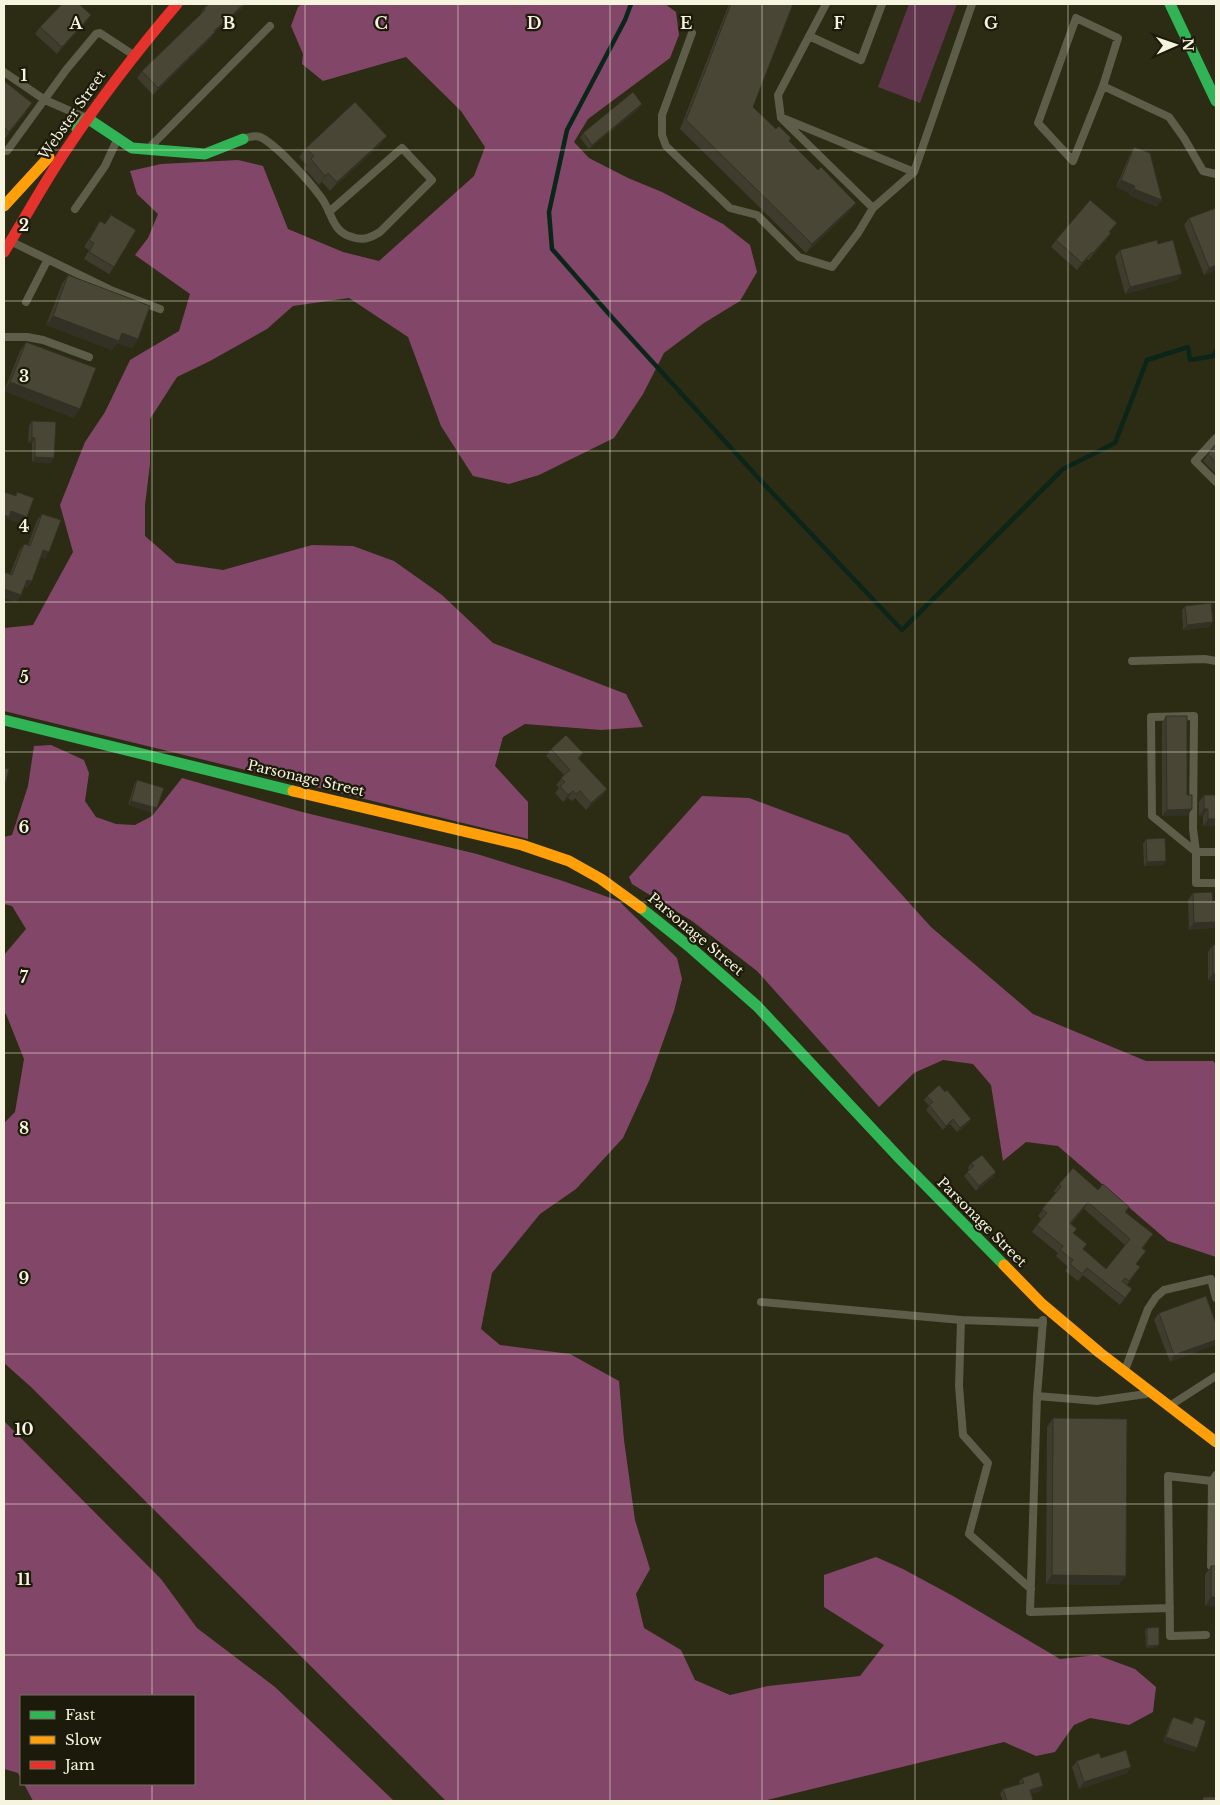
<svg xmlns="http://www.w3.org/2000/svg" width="1220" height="1805" viewBox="0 0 1220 1805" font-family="'Libre Baskerville',serif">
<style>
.green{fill:#5f354c}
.forest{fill:#824668}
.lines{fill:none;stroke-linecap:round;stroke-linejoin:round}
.stream{stroke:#0b2619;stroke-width:4.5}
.lane{stroke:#5e5d4a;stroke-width:8}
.fast{stroke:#30b455;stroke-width:11}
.slow{stroke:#ff9f0a;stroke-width:11}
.jam{stroke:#e5322d;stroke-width:11}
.wall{fill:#3f3c2e;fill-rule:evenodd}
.shaded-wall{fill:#333125}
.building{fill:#494635;stroke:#333125;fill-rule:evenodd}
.grid{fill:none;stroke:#f6f4de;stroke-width:1;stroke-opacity:0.55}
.labels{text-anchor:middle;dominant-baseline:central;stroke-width:4.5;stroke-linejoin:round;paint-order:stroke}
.street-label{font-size:14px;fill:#f6f4de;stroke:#1c1a0a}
.grid-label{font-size:16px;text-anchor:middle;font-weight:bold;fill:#f6f4de;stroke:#1c1a0a;stroke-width:4.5;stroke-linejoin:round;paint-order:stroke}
</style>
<rect width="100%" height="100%" fill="#2c2b14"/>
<path class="green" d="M909,4H957L920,103L878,87Z"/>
<path class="forest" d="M302,4H665L676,12L679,35L670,58L588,119L574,142L589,158L628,178L662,192L723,224L750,245L757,272L740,301L704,323L664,353L643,394L614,438L539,475L509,484L473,476L441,426L408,337L349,298L293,306L267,329L210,361L177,377L150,419V464L145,505V536L176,563L223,570L312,545L353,546L394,561L442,595L493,643L626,694L643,727L601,730L525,724L503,737L495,766L528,802V839L4,711V628L33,625L73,552L60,505L85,442L105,412L130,360L179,331L190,294L135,255L148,238L158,214L137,194L130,171L161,164L238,160L263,166L288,229L343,252L379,261L474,176L485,147L461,111L406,57L323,81L302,64L303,54L291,26L298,7Z
M51,745L84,760L89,773L85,801L96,817L116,824L135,825L152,816L182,778L302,812L477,854L560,880L619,901L677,958L682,979L674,1011L649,1081L623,1138L576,1189L540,1214L492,1273L481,1329L500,1345L570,1354L619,1381L624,1440L635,1520L650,1569L636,1594L644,1628L681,1650L695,1680L730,1695L768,1686L860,1676L884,1645L824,1607V1575L876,1557L903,1569L953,1596L1060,1659L1097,1655L1135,1669L1156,1687L1153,1712L1129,1725L1090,1718L1074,1725L1055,1752L1036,1756L1004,1742L763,1801H446L31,1387L4,1363V1123L15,1112L24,1059L6,1014L4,1013V955L26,929L12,906L4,904V837L12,835L28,786L34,746Z
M702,796L749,798L848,835L931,927L1033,1014L1146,1061H1213L1216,1064V1257L1168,1241L1058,1146L1026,1142L1003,1161L991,1085L973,1064L943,1060L914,1073L879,1107L757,971L692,921L632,884L629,877Z
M4,1421L161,1579L197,1628L275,1687L394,1801H33L24,1784H194V1696H21V1779L18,1773L4,1769Z"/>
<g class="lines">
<path class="stream" d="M631,4L625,20L567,130L549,212L552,249L616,322L764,484L902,630L1063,469L1115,443L1147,360L1188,347L1190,360L1213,356L1216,351"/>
<path class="lane" d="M826,4L778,95L781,118L873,208L914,172L972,4
M692,33L662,115V135L666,146L730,208L757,215L799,257L832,267L858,233L873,208
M809,36L861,60L882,4
M4,72L45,100L84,117
M1103,86L1118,38L1076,18L1038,123L1073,161L1103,86L1169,117L1184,138L1203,171L1216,174
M785,119L914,172
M245,138C250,137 255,135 260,137C276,144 309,181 320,196C332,210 331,232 352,237C363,241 370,238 380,232L432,180L402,148L329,212
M151,146L270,26
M4,151H7L66,70L96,34L100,33L132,54
M75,209L105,166L117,140
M12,242L113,291L160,309
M26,302L47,261
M4,337H27L43,340L89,357
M1216,438L1195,461L1216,482
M1132,661L1205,659L1216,661
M1194,716L1193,829L1196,852L1152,816L1151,717Z
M1216,852H1196V883H1216
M761,1302L961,1320
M1125,1370L1148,1309L1156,1297L1164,1290L1211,1279L1216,1298
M1146,1394L1097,1401L1037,1396L1030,1612L1170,1608
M1037,1396L1043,1320
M1171,1405L1216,1376
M1211,1566L1212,1481L1216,1475
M1031,1589L969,1534L988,1463L963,1435L959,1386L961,1320L1043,1323
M1206,1635L1170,1636L1168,1476L1212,1481"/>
<path class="fast" d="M1170,4L1216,101
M77,129L87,118L132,148L205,154L243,139
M4,720L293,791
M641,908L691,948L757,1006L903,1162L1004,1265"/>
<path class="slow" d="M4,206L49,157
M293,791L522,845L569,861L601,879L641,908
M1004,1265L1042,1304L1100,1353L1216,1442"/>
<path class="jam" d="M4,252C25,218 44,183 66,150C100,99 137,51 177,4"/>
</g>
<path class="wall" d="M209,4L213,34L210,39L153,95L137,78L142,71L200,15L204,8Z
M729,4H793L753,107L776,129L791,138L789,142L849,212L806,253L680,129Z
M91,15L86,22L57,54L35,34L40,27Z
M4,81L26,112L4,140Z
M639,109L589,149L580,138L583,133Z
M380,145L330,191L322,182L319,185L304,168L307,165L299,157L306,148Z
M1134,147L1157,207L1129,195L1130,193L1116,187L1130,154Z
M111,215L114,267L109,274L84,259L89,250L84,247L96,228L100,221L105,224Z
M1189,218L1216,270L1204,275L1184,225Z
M1110,232L1106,240L1089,260L1087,259L1077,270L1051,247L1056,240Z
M1158,244L1177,280L1125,294L1115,257L1120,250Z
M68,275L138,339L132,348L117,343L112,350L46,325L62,284Z
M26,342L74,418L4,391L20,351Z
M32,421L51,463L32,462V443H28L29,426Z
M1216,444V474L1203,461L1208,454Z
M42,514L45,559L41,557L32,581L27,588L24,587L21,595L16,602L4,598V572L10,574L19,551L24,544L28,545L37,520Z
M1185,606L1209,627L1183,630L1182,610Z
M1166,716L1187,795V816H1162V723Z
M551,749L583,753L579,759L607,789L602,796L586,810L575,798L572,801L568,798L563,802L555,793L559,788L556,785L564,775L546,756Z
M137,780L157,808L154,813L128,805L134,785Z
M1204,795L1216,826H1203V816H1199V802Z
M1146,839L1163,865L1144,866L1143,844Z
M1193,893L1213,901L1189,930L1188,900Z
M1213,945H1216V981L1208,980V952Z
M927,1096L968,1124L957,1132L950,1124L943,1130L926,1110L929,1106L924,1100Z
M971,1163L996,1172L993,1177L976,1191L964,1176L969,1170L968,1168Z
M1059,1184L1098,1190L1129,1207L1126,1212L1148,1241L1143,1248L1141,1258L1136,1264L1140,1267L1127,1285L1132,1289L1120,1305L1083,1275L1078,1281L1065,1271L1068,1267L1056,1256L1058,1253L1032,1232L1041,1219L1038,1216L1056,1193L1054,1191ZM1084,1209L1125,1245L1106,1269L1083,1249L1073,1233L1071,1224Z
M1159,1313L1216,1324L1170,1362L1154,1320Z
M1053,1418L1119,1585L1046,1584L1047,1427Z
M1211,1566H1216V1606H1205V1575Z
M1147,1628L1158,1647L1146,1648L1145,1630Z
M1173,1717L1191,1723L1195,1717L1197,1748L1194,1752L1163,1742L1170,1722Z
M1101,1758L1131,1767L1127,1773L1079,1789L1072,1767L1077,1761Z
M1022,1778L1040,1791L1031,1794L1033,1800L1032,1801H1003L1000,1794L1003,1789L1020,1784L1019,1782Z"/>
<path class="shaded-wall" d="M244,4H247L213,34L210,39L153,95L158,88L214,31Z
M91,15L86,22L57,54L62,47Z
M32,103L26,112L4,140L9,132Z
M642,104L639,109L589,149L592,145Z
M387,136L380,145L330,191L337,182Z
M328,173L322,182L319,185L325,176Z
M1121,180L1135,186L1130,193L1116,187Z
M1134,189L1162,200L1157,207L1129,195Z
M856,203L849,212L806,253L812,244Z
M1111,233L1106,240L1089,260L1093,253Z
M1092,252L1087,259L1077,270L1082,263Z
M1216,265V270L1204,275L1209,268Z
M1182,274L1177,280L1125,294L1130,287Z
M53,316L122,333L138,339L132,348L117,343L112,350L46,325Z
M10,382L80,409L74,418L4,391Z
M32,438H35L32,443H28Z
M35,457L54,458L51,463L32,462Z
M11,511L27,517L22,524L7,519L4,523V515Z
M43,550L49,552L45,559L39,557Z
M27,580L32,581L27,588L22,586Z
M4,589L21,595L16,602L4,598Z
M1213,622L1209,627L1183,630L1187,625Z
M607,789L602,796L586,810L591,803Z
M573,791L568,798L563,802L568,795Z
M131,801L157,808L154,813L128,805Z
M1192,809L1187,816H1162L1167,810Z
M1204,809H1208L1203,816H1199Z
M1208,819H1216V826H1203Z
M1166,861L1163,865L1144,866L1147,862Z
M1216,922V928L1189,930L1194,923Z
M1213,974H1216V981L1208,980Z
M953,1119L950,1124L943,1130L946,1126Z
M971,1119L968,1124L957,1132L960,1128Z
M996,1172L993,1177L976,1191L979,1186Z
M1088,1202L1084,1209L1065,1230L1070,1223Z
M1216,1340V1345L1170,1362L1174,1355Z
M1052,1575L1126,1576L1119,1585L1046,1584Z
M1211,1597H1216V1606H1205Z
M1159,1645L1158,1647L1146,1648L1147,1646Z
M1166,1737L1197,1748L1194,1752L1163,1742Z
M1131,1767L1127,1773L1079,1789L1084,1782Z
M1043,1786L1040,1791L1027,1795L1030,1790Z"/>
<path class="building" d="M62,4H79L91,15L62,47L40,27Z
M209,4H244L214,31L215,32L158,88L142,71L205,10L204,8Z
M731,4H793L753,107L776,129L779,126L791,138L789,141L818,170L821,167L856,203L812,244L686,120Z
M4,81L32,103L9,132L4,127Z
M633,92L642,104L592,145L583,133Z
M355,102L387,136L337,182L328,173L325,176L311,159L314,156L306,148Z
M1134,147L1150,153L1162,200L1134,189L1135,186L1121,180Z
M1090,200L1117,223L1109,232L1111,233L1093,253L1092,252L1082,263L1056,240Z
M1216,208V265L1209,268L1189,218Z
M111,215L136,230L114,267L89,252L94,243L89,240L100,221L105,224Z
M1157,240L1158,244L1173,240L1182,274L1130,287L1120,250Z
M68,275L150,306L138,339L122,333L119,341L53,316Z
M26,342L96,368L80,409L10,382Z
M32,421L56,422L54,458L35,457V438H32Z
M1216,444V462L1208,454Z
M4,492L16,496L17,492L34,498L27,517L11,511L9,517L4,515Z
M42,514L61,520L49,552L43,550L32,581L27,580L21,595L4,589V572L12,575L24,544L30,546Z
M1211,603L1213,622L1187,625L1185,606Z
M1166,716H1187V795H1192V809L1167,810Z
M566,735L583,753L578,758L607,789L591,803L580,791L576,794L573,791L568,795L560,786L565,782L561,778L570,770L551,749Z
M4,768L9,769L5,785H4Z
M137,780L164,788L157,808L131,801Z
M1204,795H1216V819H1208V809H1204Z
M1165,838L1166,861L1147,862L1146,839Z
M1212,892L1213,901L1216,900V922L1194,923L1193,893Z
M1213,945H1216V974H1213Z
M939,1085L945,1092L947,1090L971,1119L960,1128L953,1119L946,1126L929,1105L933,1102L927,1096Z
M982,1155L996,1172L979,1186L967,1172L974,1166L971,1163Z
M1073,1168L1098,1190L1103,1184L1129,1207L1125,1212L1153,1234L1142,1248L1146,1251L1136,1264L1140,1267L1129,1281L1125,1278L1122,1281L1132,1289L1125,1298L1087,1268L1082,1274L1070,1264L1073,1260L1060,1250L1063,1246L1037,1225L1047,1213L1042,1209L1061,1187L1059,1184ZM1088,1202L1130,1239L1106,1269L1083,1249L1087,1244L1073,1233L1077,1229L1070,1223Z
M1206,1296L1216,1324V1340L1174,1355L1159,1313Z
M1053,1418L1127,1419L1126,1576L1052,1575Z
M1211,1566H1216V1597H1211Z
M1159,1627V1645L1147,1646V1628Z
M1173,1717L1192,1724L1195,1717L1206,1721L1197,1748L1166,1737Z
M1126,1750L1131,1767L1084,1782L1077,1761L1099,1753L1101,1758Z
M1039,1772L1043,1786L1030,1790L1033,1800L1029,1801H1007L1003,1789L1024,1783L1022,1778Z
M1203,1797H1216V1801H1203Z"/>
<path class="grid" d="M152,4V1696M305,4V1801M458,4V1801M610,4V1801M762,4V1801M915,4V1801M1068,4V1801M4,150H1216M4,301H1216M4,451H1216M4,602H1216M4,752H1216M4,902H1216M4,1053H1216M4,1203H1216M4,1354H1216M4,1504H1216M4,1655H1216M152,1784V1801"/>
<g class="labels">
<g class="street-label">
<text transform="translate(72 115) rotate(-55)">Webster Street</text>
<text transform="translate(306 778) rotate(13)">Parsonage Street</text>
<text transform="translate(696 934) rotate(40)">Parsonage Street</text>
<text transform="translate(982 1222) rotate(45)">Parsonage Street</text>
</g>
</g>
<g class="grid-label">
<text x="76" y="29">A</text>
<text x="229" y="29">B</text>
<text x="381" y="29">C</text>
<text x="534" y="29">D</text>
<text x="686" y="29">E</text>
<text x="839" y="29">F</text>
<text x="991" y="29">G</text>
<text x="24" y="81">1</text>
<text x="24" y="231">2</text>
<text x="24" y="382">3</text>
<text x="24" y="532">4</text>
<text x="24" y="683">5</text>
<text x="24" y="833">6</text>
<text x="24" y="983">7</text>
<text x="24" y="1134">8</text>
<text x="24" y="1284">9</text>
<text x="24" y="1435">10</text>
<text x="24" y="1585">11</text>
</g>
<rect width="1220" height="1805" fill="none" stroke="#f6f4de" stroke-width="10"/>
<rect x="20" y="1695" width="175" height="90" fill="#1c1a0a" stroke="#73715f"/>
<rect x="30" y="1711" width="25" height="8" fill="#30b455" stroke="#73715f"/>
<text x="65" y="1720" font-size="15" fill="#f6f4de">Fast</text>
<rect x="30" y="1736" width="25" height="8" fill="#ff9f0a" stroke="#73715f"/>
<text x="65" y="1745" font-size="15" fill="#f6f4de">Slow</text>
<rect x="30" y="1761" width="25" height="8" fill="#e5322d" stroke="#73715f"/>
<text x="65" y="1770" font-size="15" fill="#f6f4de">Jam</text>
<g transform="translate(1175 45) rotate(88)" stroke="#1c1a0a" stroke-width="4" paint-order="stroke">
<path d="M0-4L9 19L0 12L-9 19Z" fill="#f6f4de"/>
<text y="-8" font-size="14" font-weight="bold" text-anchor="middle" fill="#f6f4de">N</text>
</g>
</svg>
